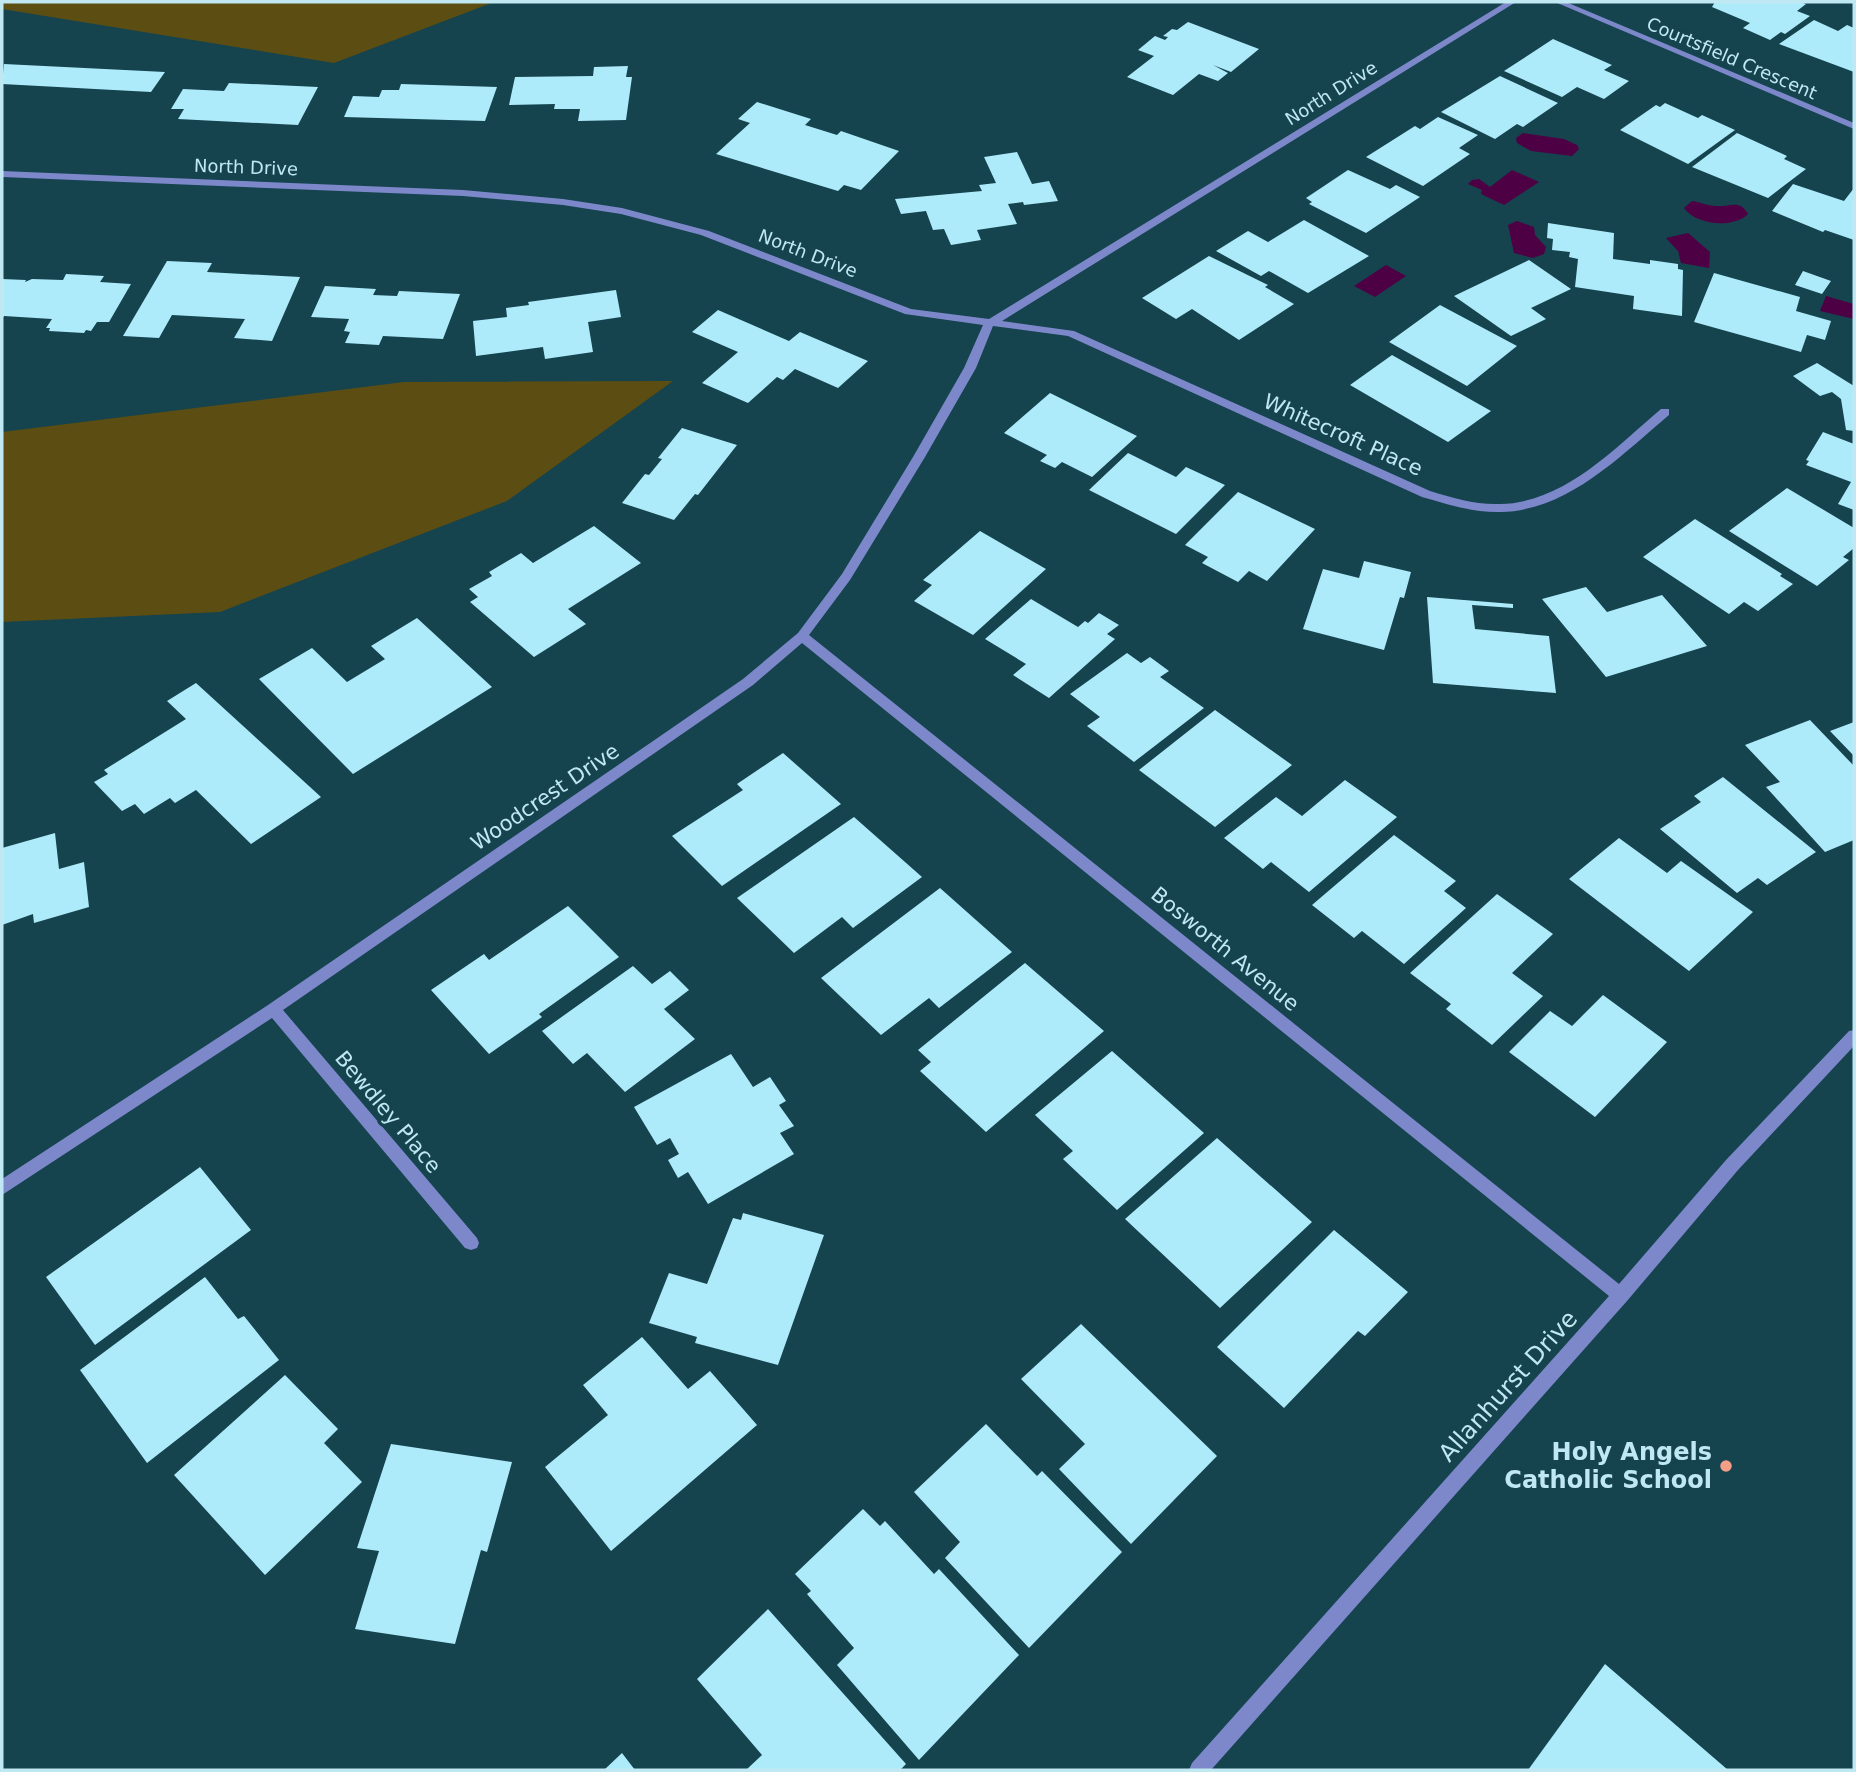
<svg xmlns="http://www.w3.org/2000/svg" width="1856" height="1772" viewBox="0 0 1856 1772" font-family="'DejaVu Sans',sans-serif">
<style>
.green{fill:#5c4e12}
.water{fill:#4e0044}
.building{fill:#aeebfa}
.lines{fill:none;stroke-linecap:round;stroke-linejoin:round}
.minor{fill:#7c88ca;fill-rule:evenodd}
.poi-dot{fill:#f49e88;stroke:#15434e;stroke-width:2.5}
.labels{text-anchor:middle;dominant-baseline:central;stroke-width:7;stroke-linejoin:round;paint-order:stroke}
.far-street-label{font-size:18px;fill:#c0e8f2;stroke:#15434e}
.street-label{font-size:21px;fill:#c0e8f2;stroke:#15434e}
.near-street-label{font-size:24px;fill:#c0e8f2;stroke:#15434e}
.near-poi-label{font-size:24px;font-weight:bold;fill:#c0e8f2;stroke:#15434e;text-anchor:end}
</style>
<rect width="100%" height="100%" fill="#15434e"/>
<path class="green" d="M2,2H494L334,63L2,9Z
M673,381L507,501L220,612L2,622V432L404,382Z"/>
<path class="water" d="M1523,133L1564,139L1577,145L1579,149L1572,156L1531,151L1517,143L1516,138Z
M1512,170L1539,182L1504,205L1481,194L1482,190L1468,184L1472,180L1479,179L1490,187Z
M1692,201C1700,202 1708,206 1716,206C1730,207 1740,199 1748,214C1733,229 1696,225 1684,208Z
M1517,221L1534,227L1535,235L1546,247L1544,254L1533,258L1514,253L1508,225Z
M1688,233L1710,252L1709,268L1681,263L1678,251L1666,238Z
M1386,265L1406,276L1375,297L1354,286Z
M1826,296L1854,304V319L1820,311Z"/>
<path class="building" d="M1715,2H1800L1806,4L1797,11L1810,16L1785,34L1781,32L1770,40L1743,28L1750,23L1712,7Z
M1814,20L1838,31L1847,25L1854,28V72L1779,44Z
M1188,22L1259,49L1231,72L1213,65L1228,73L1218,81L1199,74L1173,95L1127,77L1154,56L1138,50L1155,36L1165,40L1168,37L1163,36L1172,29L1177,30Z
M1553,39L1612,65L1604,70L1629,81L1604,99L1577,87L1562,97L1504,71Z
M4,64L165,72L151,92L2,84Z
M628,66L626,77H632L626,120L578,121L580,109H554L555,104L509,105L515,77L593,76L594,67Z
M1500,76L1558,103L1523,127L1517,124L1495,139L1441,112Z
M229,83L318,87L298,125L178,119L184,109H171L183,89L224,91Z
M401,84L497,87L485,121L344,117L353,96L379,97L382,90H399Z
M757,102L811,119L805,125L837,135L841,131L899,151L861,190L844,185L838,191L716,154L750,123L738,119Z
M1665,103L1698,118L1702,115L1735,130L1688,164L1620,130L1656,105L1660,107Z
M1438,117L1478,135L1459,148L1470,154L1423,186L1366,157L1415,126L1420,129Z
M1737,133L1787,156L1784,159L1806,169L1768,198L1692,167Z
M1017,152L1032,184L1049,181L1058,201L1024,205L1023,202L1008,204L1017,224L977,230L981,240L951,245L944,229L933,230L926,211L901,214L895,199L982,191L979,185L996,183L984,157Z
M1348,170L1390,189L1396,185L1420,197L1366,233L1309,204L1312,202L1306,198Z
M1793,184L1844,201L1854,188V240L1825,230L1823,232L1772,211Z
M1304,220L1369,256L1308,293L1269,271L1261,276L1216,251L1248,231L1268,242Z
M1548,223L1614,233L1613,259L1650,264V260L1678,264V269L1683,270L1682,316L1633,309L1634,296L1575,287L1578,259L1569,257L1570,252L1552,250L1553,239L1547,238Z
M1209,256L1268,285L1265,287L1294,304L1239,340L1192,309L1176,319L1142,298Z
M1529,260L1571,289L1531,308L1546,319L1511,336L1454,296Z
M167,261L212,263L207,272L300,277L272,341L234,338L245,319L172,315L159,338L123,336Z
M1803,271L1831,281L1822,294L1795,285Z
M1714,273L1800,297L1796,311L1831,321L1825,340L1807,335L1801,352L1694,322Z
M66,274L104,276L100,282L131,284L109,322H97L91,331L86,330L84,333L49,331L50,328H46L52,319L4,316L2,319V279L26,280L25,282L32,279L63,280Z
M325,286L376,289L373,295L397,296L399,291L460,294L443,339L383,336L379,345L345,343L350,332L344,331L349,319L311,317Z
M616,290L621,317L588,322L593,352L545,359L543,347L476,356L473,321L507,317L506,308L529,305L528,302Z
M1440,305L1517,346L1467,386L1389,342Z
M718,310L789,341L800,332L868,361L838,388L795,369L783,380L777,377L748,403L702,383L738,352L692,332Z
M1392,355L1491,411L1448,442L1350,385Z
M1817,363L1854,386V431L1846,430L1841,399L1832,392L1820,396L1793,376Z
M1050,393L1137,436L1092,477L1062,462L1055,468L1040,461L1047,455L1004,433Z
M682,428L737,445L698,495L695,494L674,520L622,503L645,474L649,475L662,459L658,458Z
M1823,432L1854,444V510L1838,504L1851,482L1806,465L1809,461L1806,460Z
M1128,453L1176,477L1186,467L1225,485L1176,534L1089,490Z
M1787,488L1854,528V548L1843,557L1849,560L1817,586L1729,531Z
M1238,492L1315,529L1267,581L1249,571L1238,582L1202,563L1208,557L1185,545Z
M1695,519L1782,574L1780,576L1793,584L1758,611L1744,602L1729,614L1643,557Z
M594,526L641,563L568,609L586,624L534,657L470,602L478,597L469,589L492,576L489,572L521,553L533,563Z
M980,531L1046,569L973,635L914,601L932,585L923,580Z
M1364,561L1411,572L1404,598L1400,597L1384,650L1303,629L1323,569L1359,578Z
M1586,587L1607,612L1662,595L1707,646L1606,677L1542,599Z
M1427,597L1513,604V608L1472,605L1475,629L1549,636L1556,693L1433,683Z
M1031,599L1078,627L1085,621L1088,623L1099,613L1119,625L1107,634L1115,639L1049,698L1013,675L1026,664L985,639Z
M417,618L492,687L353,774L259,679L312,648L347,682L385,659L371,646Z
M1127,653L1141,663L1150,657L1169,671L1160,677L1204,708L1134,762L1087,726L1100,717L1070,694Z
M196,683L321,797L251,844L196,790L175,803L170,798L144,814L135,804L122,811L94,782L108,774L104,770L186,719L167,701Z
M1215,710L1292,765L1215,827L1139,770Z
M1810,720L1854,766V840L1825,852L1766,787L1780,782L1745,745Z
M1854,722V756L1830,731Z
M783,753L841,804L722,886L672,836L743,790L737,784Z
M1723,777L1816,852L1767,885L1758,878L1737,893L1660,829L1701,802L1694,796Z
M1345,780L1397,817L1309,892L1271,862L1263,869L1224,838L1276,797L1302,816Z
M854,817L922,877L853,928L842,917L794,953L737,898Z
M55,833L59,869L84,862L89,907L34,923L33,914L2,925V848Z
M1394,835L1456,881L1444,891L1466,908L1404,964L1362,931L1354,938L1312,905Z
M1619,838L1667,873L1681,861L1753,912L1689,971L1569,879Z
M940,888L1012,952L939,1008L929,998L881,1035L821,978Z
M1497,894L1553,934L1512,973L1543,996L1492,1045L1446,1009L1451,1004L1410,973Z
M568,906L619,957L539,1014L542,1017L489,1054L431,990L484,954L489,960Z
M1025,963L1104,1031L986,1132L920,1071L931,1062L918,1050Z
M633,966L652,984L670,971L689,990L664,1009L695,1039L625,1092L587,1053L573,1064L542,1031Z
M1603,995L1667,1042L1595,1117L1509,1052L1550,1011L1572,1026Z
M1112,1051L1204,1133L1117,1210L1063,1159L1073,1151L1035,1115Z
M731,1054L753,1087L770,1077L786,1101L779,1105L794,1126L780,1133L794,1154L708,1204L688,1172L678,1178L668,1160L679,1154L670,1138L657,1145L634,1107Z
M1217,1138L1312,1222L1220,1308L1125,1219Z
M200,1167L251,1230L95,1345L46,1277Z
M743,1213L824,1235L778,1365L695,1343L697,1337L649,1323L669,1273L707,1284L733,1218L741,1220Z
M1334,1230L1408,1292L1365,1336L1358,1331L1284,1408L1217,1347Z
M205,1277L238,1319L244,1316L279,1360L147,1463L80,1370Z
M1081,1324L1217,1456L1131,1544L1059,1469L1085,1444L1021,1379Z
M642,1337L688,1389L710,1371L757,1425L611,1551L545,1467L608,1415L583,1385Z
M285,1375L338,1429L324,1443L362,1482L265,1575L174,1475Z
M986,1424L1037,1476L1042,1471L1122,1552L1029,1648L945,1558L960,1542L914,1492Z
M391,1444L512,1462L487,1552L481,1550L455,1644L355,1629L379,1551L357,1548Z
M863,1509L880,1526L885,1521L934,1574L939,1569L1019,1655L919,1760L837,1665L854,1648L807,1594L811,1591L795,1574Z
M768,1609L906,1764L900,1770H746L762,1755L697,1679Z
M1605,1664L1728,1770H1528Z
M622,1753L635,1770H604Z"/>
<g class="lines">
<path class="minor" d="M1506,2H1516L1002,321L1074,331L1430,491C1453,498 1476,505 1500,504C1564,503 1615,448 1661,409H1669V415C1620,456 1569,510 1501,512C1474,513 1447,504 1422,497L1068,336L993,326L976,368L925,457L850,580L809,635L1619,1284L1726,1160L1849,1031L1854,1030V1046L1738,1170L1627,1301L1211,1770H1189L1192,1763L1609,1296L802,643L753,685L283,1010L477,1238L479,1243L477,1248L471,1250L465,1248L272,1018L2,1195V1179L268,1005L656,739L743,679L798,633L842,574L913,457L964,368L983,325L905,314L701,235L621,214L563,205L463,196L2,177V171L463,190L563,199L622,208L709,231L911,309L989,319Z
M1555,2H1566L1854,123V129Z"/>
</g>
<circle class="poi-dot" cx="1726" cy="1466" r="7"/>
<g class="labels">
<g class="far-street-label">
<text transform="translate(1732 58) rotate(23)">Courtsfield Crescent</text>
<text transform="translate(1331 93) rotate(-32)">North Drive</text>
<text transform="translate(246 167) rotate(2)">North Drive</text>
<text transform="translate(808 253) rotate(21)">North Drive</text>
</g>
<g class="street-label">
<text transform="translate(1343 435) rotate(24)">Whitecroft Place</text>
<text transform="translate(545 797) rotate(-34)">Woodcrest Drive</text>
<text transform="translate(1225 949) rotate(39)">Bosworth Avenue</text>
<text transform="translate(388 1112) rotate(50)">Bewdley Place</text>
</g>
<g class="near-street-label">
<text transform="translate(1508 1386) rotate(-48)">Allanhurst Drive</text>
</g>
<g class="near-poi-label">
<text x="1712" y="1452">Holy Angels<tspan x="1712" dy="28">Catholic School</tspan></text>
</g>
</g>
<rect width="1856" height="1772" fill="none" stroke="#c0e8f2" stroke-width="7"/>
</svg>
